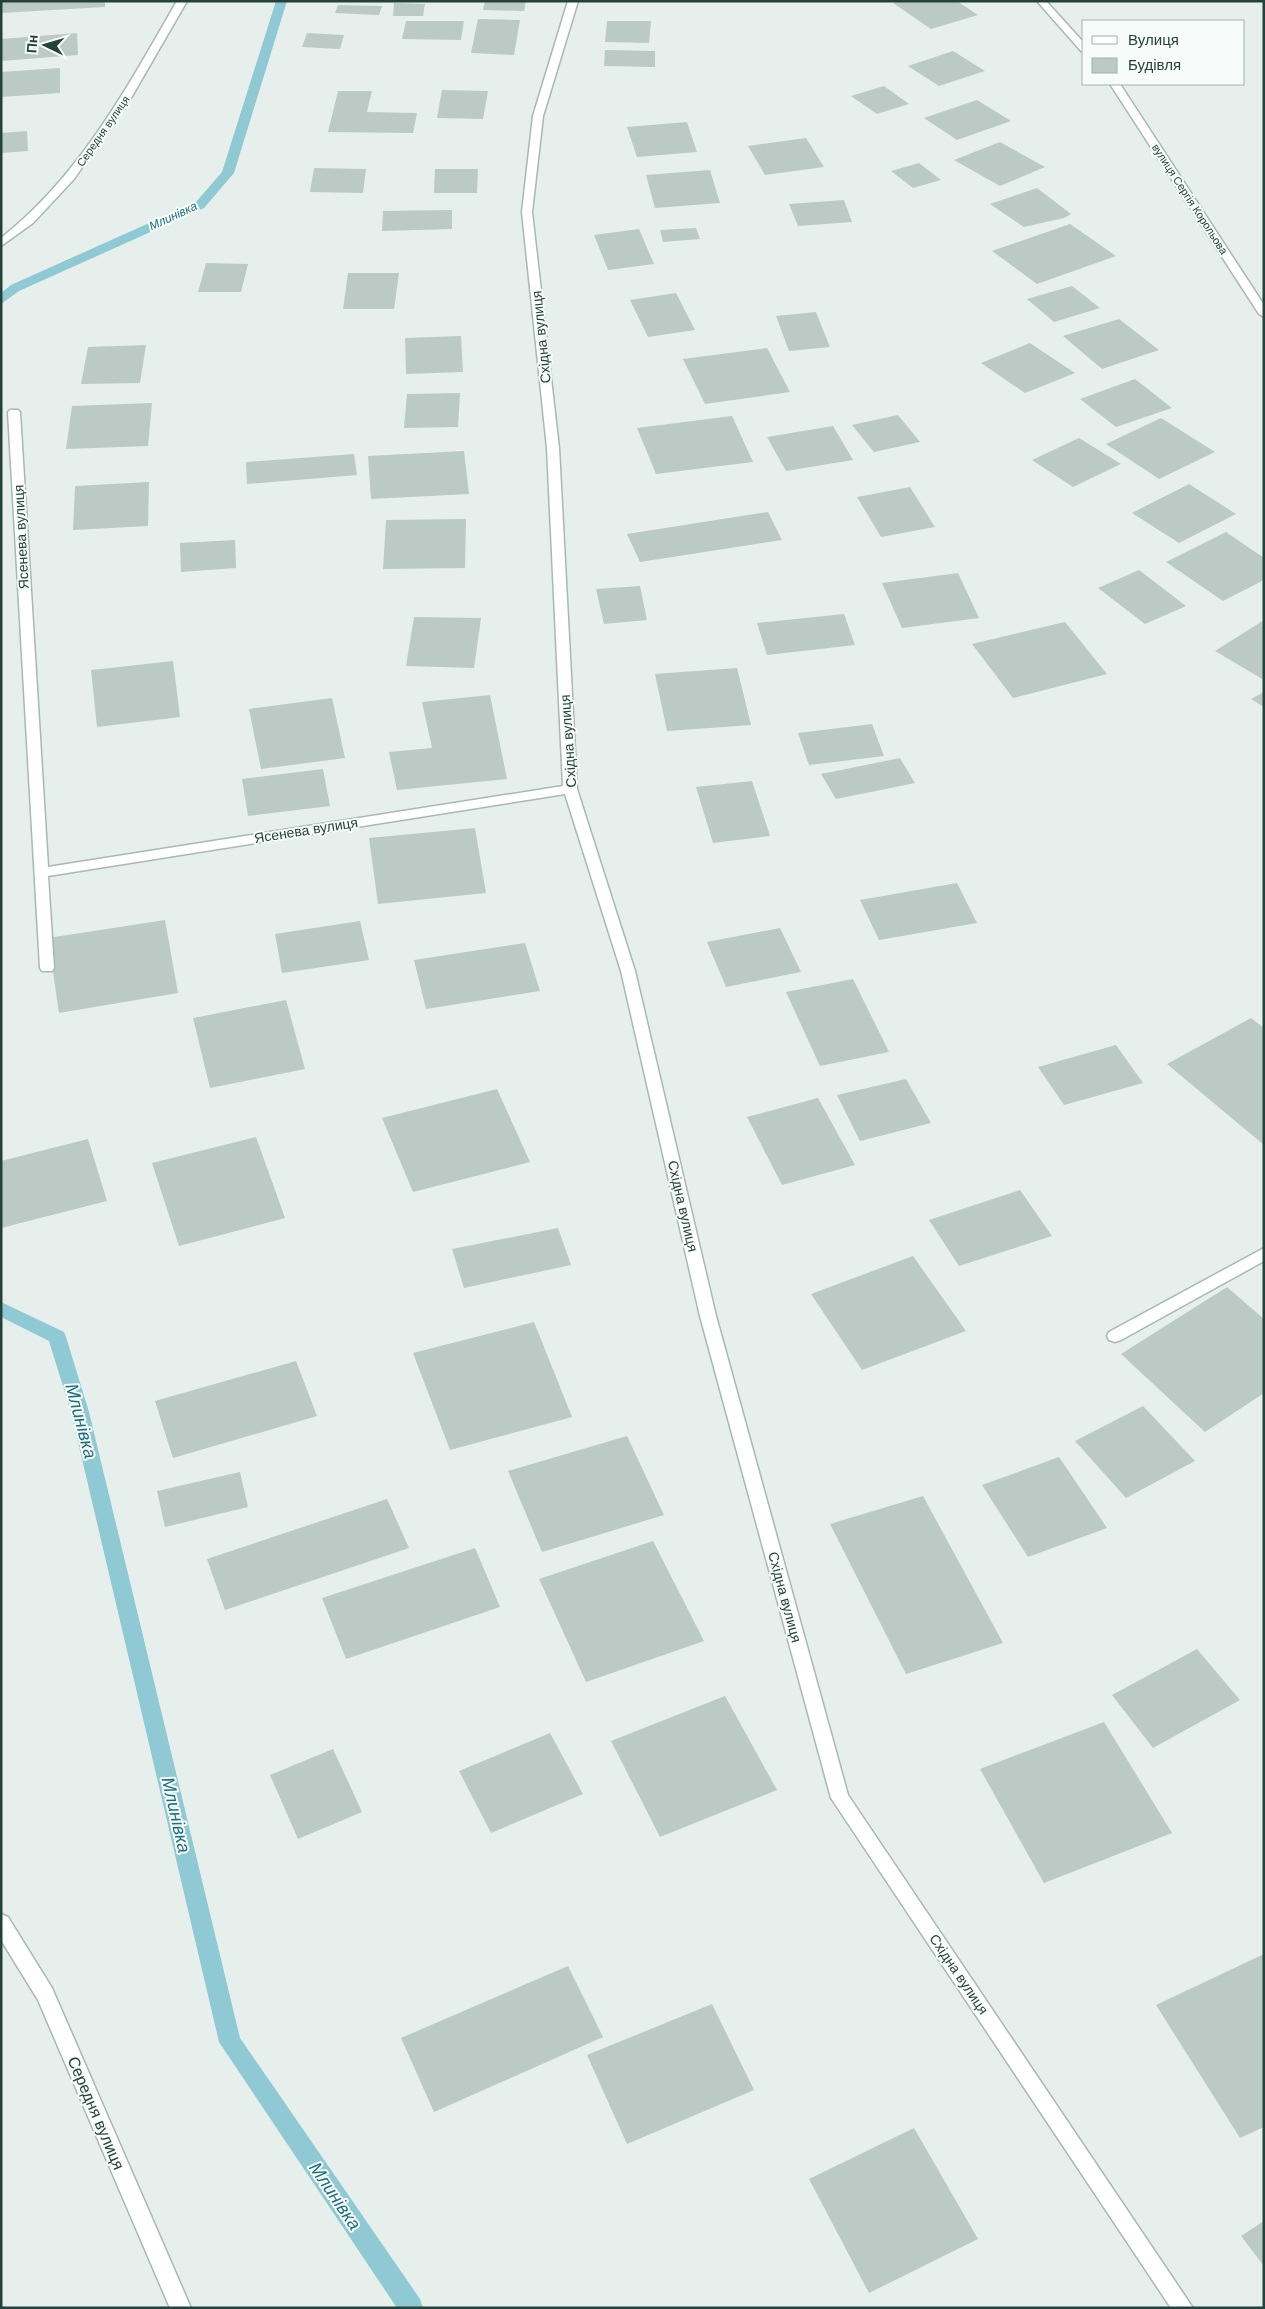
<svg xmlns="http://www.w3.org/2000/svg" width="1265" height="2309" viewBox="0 0 1265 2309" font-family="Helvetica,sans-serif">
<style>
.lines{fill:none;stroke-linecap:round;stroke-linejoin:round}
.stream{fill:#8ec9d4;fill-rule:evenodd}
.building{fill:#bbcac4}
.service-casing{stroke:#a8b8b2;stroke-width:3}
.minor-casing{stroke:#a8b8b2;stroke-width:3}
.service{fill:#fff;fill-rule:evenodd}
.minor{fill:#fff;fill-rule:evenodd}
.labels{text-anchor:middle;dominant-baseline:central;stroke-width:4;stroke-linejoin:round;paint-order:stroke}
.far-street-label{font-size:11px;fill:#24423a;stroke:#f7fbf9}
.far-water-label{font-size:12px;font-style:italic;fill:#1c6f80;stroke:#f7fbf9}
.street-label{font-size:14px;fill:#24423a;stroke:#f7fbf9}
.near-street-label{font-size:16px;fill:#24423a;stroke:#f7fbf9}
.near-water-label{font-size:18px;font-style:italic;fill:#1c6f80;stroke:#f7fbf9}
</style>
<rect width="100%" height="100%" fill="#e6efeb"/>
<g class="lines">
<path class="stream" d="M276,1H287L234,173L204,208L19,291L1,304V293L11,285L196,202L222,172Z
M1,1302L64,1332L66,1337L89,1412L240,2038L420,2299L423,2308H397L219,2042L71,1412L49,1341L1,1317Z"/>
</g>
<path class="building" d="M1,1H105V7L1,13Z
M485,1H526L524,11L483,10Z
M899,1H957L978,15L931,29L893,3Z
M394,3L425,4L423,16H393Z
M338,5L382,6L379,15L335,13Z
M478,19L520,20L514,55L471,53Z
M406,21H464L461,40L402,39Z
M607,21H651L649,43L605,42Z
M77,33L78,55L1,61V39Z
M307,33L344,35L340,49L302,47Z
M605,50L655,51V67L604,66Z
M953,51L985,71L939,86L908,66Z
M60,68V93L1,97V72Z
M884,86L909,104L877,114L851,96Z
M442,90L488,91L483,119L437,118Z
M338,91H372L367,112L417,113L413,133L328,132Z
M977,100L1011,121L957,140L924,118Z
M687,122L697,152L637,157L627,127Z
M27,131L28,151L1,153V133Z
M806,138L824,167L765,175L748,146Z
M1000,142L1045,167L1000,186L954,160Z
M919,163L941,180L913,188L891,171Z
M314,168L366,169L363,193L310,192Z
M435,169H478L477,193H434Z
M710,170L720,203L655,208L646,175Z
M1037,188L1071,214L1064,218L1024,227L990,204Z
M844,200L852,222L798,226L789,204Z
M452,210V229L382,231L383,211Z
M1070,224L1116,256L1037,284L992,251Z
M696,228L700,239L663,242L660,230Z
M639,229L654,264L608,270L594,235Z
M206,263L248,264L241,292H198Z
M348,273H399L394,309H343Z
M1072,286L1100,308L1054,322L1027,299Z
M676,293L695,330L648,337L630,300Z
M816,312L830,347L789,351L776,316Z
M1119,319L1159,350L1102,369L1063,336Z
M461,336L463,372L406,374L405,338Z
M1030,343L1075,373L1025,393L981,363Z
M146,345L140,383L81,384L88,347Z
M767,348L790,392L705,404L683,359Z
M1135,379L1172,408L1116,427L1080,399Z
M460,393L458,427L404,428L407,394Z
M152,403L148,446L66,449L72,406Z
M898,415L920,442L874,452L852,425Z
M732,416L753,462L656,474L637,428Z
M1161,418L1215,452L1159,479L1106,444Z
M833,426L853,460L786,471L767,437Z
M1079,438L1121,464L1073,487L1032,460Z
M464,451L469,494L371,499L368,456Z
M354,454L357,475L247,484L246,462Z
M149,482L148,526L73,530L75,486Z
M1189,484L1236,514L1179,543L1132,513Z
M910,487L935,527L881,537L857,497Z
M768,512L782,540L640,562L627,534Z
M466,519L465,568L383,569L386,520Z
M1226,532L1264,558V580L1223,601L1166,562Z
M235,540L236,568L181,572L180,543Z
M1139,570L1186,606L1145,624L1098,588Z
M958,573L979,618L902,628L882,583Z
M640,586L647,620L604,624L596,589Z
M844,614L855,645L767,655L757,623Z
M414,617L481,618L474,668L406,666Z
M1264,620V680L1215,651Z
M1065,622L1107,674L1013,698L972,644Z
M173,661L180,717L97,727L91,670Z
M737,668L751,725L667,731L655,674Z
M1264,692V707L1251,699Z
M490,695L507,779L397,790L389,752L432,748L422,702Z
M332,698L345,758L261,769L249,709Z
M872,724L884,756L809,765L798,733Z
M900,758L915,783L836,799L821,774Z
M323,769L330,806L248,816L242,779Z
M752,781L770,836L713,843L696,787Z
M475,828L486,893L378,904L369,838Z
M957,883L977,923L879,940L860,900Z
M165,920L178,993L59,1013L48,938Z
M360,921L369,960L282,973L275,934Z
M780,928L801,972L726,987L707,942Z
M525,943L540,991L426,1009L414,960Z
M853,979L889,1052L820,1066L786,992Z
M286,1000L305,1069L210,1088L193,1018Z
M1251,1018L1264,1028V1145L1167,1064Z
M1116,1045L1143,1083L1064,1105L1038,1067Z
M906,1079L931,1123L860,1141L837,1095Z
M497,1089L530,1162L413,1192L382,1118Z
M818,1098L855,1165L782,1185L747,1117Z
M256,1137L285,1218L179,1246L152,1163Z
M88,1139L107,1201L1,1228V1161Z
M1020,1190L1052,1236L959,1266L929,1220Z
M558,1228L571,1265L464,1288L452,1249Z
M913,1256L966,1331L862,1370L811,1294Z
M1227,1287L1264,1319V1393L1205,1432L1121,1354Z
M534,1322L572,1417L450,1450L413,1353Z
M296,1361L317,1416L173,1458L155,1401Z
M1143,1406L1195,1461L1126,1498L1075,1441Z
M627,1436L664,1515L542,1552L508,1471Z
M1059,1457L1107,1528L1028,1557L982,1485Z
M240,1472L248,1507L165,1527L157,1491Z
M923,1496L1003,1643L906,1674L830,1524Z
M387,1499L409,1548L225,1610L207,1559Z
M653,1541L704,1641L586,1682L539,1579Z
M475,1548L500,1607L346,1659L322,1598Z
M1197,1649L1240,1700L1153,1748L1112,1695Z
M725,1696L777,1790L660,1837L611,1741Z
M1104,1722L1172,1833L1044,1883L980,1769Z
M550,1733L583,1794L491,1833L459,1771Z
M333,1749L362,1812L298,1839L270,1775Z
M1264,1954V2127L1240,2138L1156,2005Z
M568,1966L603,2037L434,2112L401,2038Z
M712,2004L754,2090L627,2144L587,2055Z
M914,2128L978,2239L869,2293L809,2179Z
M1264,2221V2266L1241,2236Z"/>
<g class="lines">
<g class="service-casing">
<path id="service" d="M1264,1248V1261L1121,1340L1115,1342L1109,1340L1107,1336L1109,1332Z"/>
</g>
<g class="minor-casing">
<path id="minor" d="M177,1H187L131,98L74,179L33,223L1,246V238C80,176 128,86 177,1Z
M568,1H578L543,116L532,212L559,448L577,789L635,971L716,1316L848,1795L1193,2308H1171L831,1798L700,1316L621,971L565,794L48,876L54,968L52,971H42L40,968L8,412L10,410H18L20,412L48,867L563,786L547,448L522,212L533,116Z
M1037,1H1046L1084,43V52L1081,51Z
M1110,84H1120L1264,305V317L1259,314Z
M1,1914L8,1917L52,1988L191,2308H170L38,2000L1,1940Z"/>
</g>
<use href="#service" class="service"/>
<use href="#minor" class="minor"/>
</g>
<g class="labels">
<g class="far-street-label">
<text transform="translate(103 131) rotate(-55)">Середня вулиця</text>
<text transform="translate(1190 199) rotate(57)">вулиця Сергія Корольова</text>
</g>
<g class="far-water-label">
<text transform="translate(173 216) rotate(-25)">Млинівка</text>
</g>
<g class="street-label">
<text transform="translate(541 337) rotate(-96)">Східна вулиця</text>
<text transform="translate(21 537) rotate(-93)">Ясенева вулиця</text>
<text transform="translate(568 741) rotate(-94)">Східна вулиця</text>
<text transform="translate(306 830) rotate(-9)">Ясенева вулиця</text>
<text transform="translate(683 1206) rotate(77)">Східна вулиця</text>
<text transform="translate(785 1597) rotate(75)">Східна вулиця</text>
<text transform="translate(959 1974) rotate(56)">Східна вулиця</text>
</g>
<g class="near-street-label">
<text transform="translate(96 2113) rotate(67)">Середня вулиця</text>
</g>
<g class="near-water-label">
<text transform="translate(81 1421) rotate(75)">Млинівка</text>
<text transform="translate(176 1815) rotate(77)">Млинівка</text>
<text transform="translate(335 2196) rotate(56)">Млинівка</text>
</g>
</g>
<rect width="1265" height="2309" fill="none" stroke="#24423a" stroke-width="5"/>
<rect x="1082" y="20" width="162" height="65" fill="#f7fbf9" stroke="#a3b1ad"/>
<rect x="1092" y="36" width="25" height="8" fill="#ffffff" stroke="#a3b1ad"/>
<text x="1128" y="45" font-size="15" fill="#24423a">Вулиця</text>
<rect x="1092" y="58" width="25" height="15" fill="#bbcac4" stroke="#a3b1ad"/>
<text x="1128" y="70" font-size="15" fill="#24423a">Будівля</text>
<g transform="translate(45 45) rotate(275)" stroke="#f7fbf9" stroke-width="4" paint-order="stroke">
<path d="M0-4L9 19L0 12L-9 19Z" fill="#24423a"/>
<text y="-8" font-size="14" font-weight="bold" text-anchor="middle" fill="#24423a">Пн</text>
</g>
</svg>
